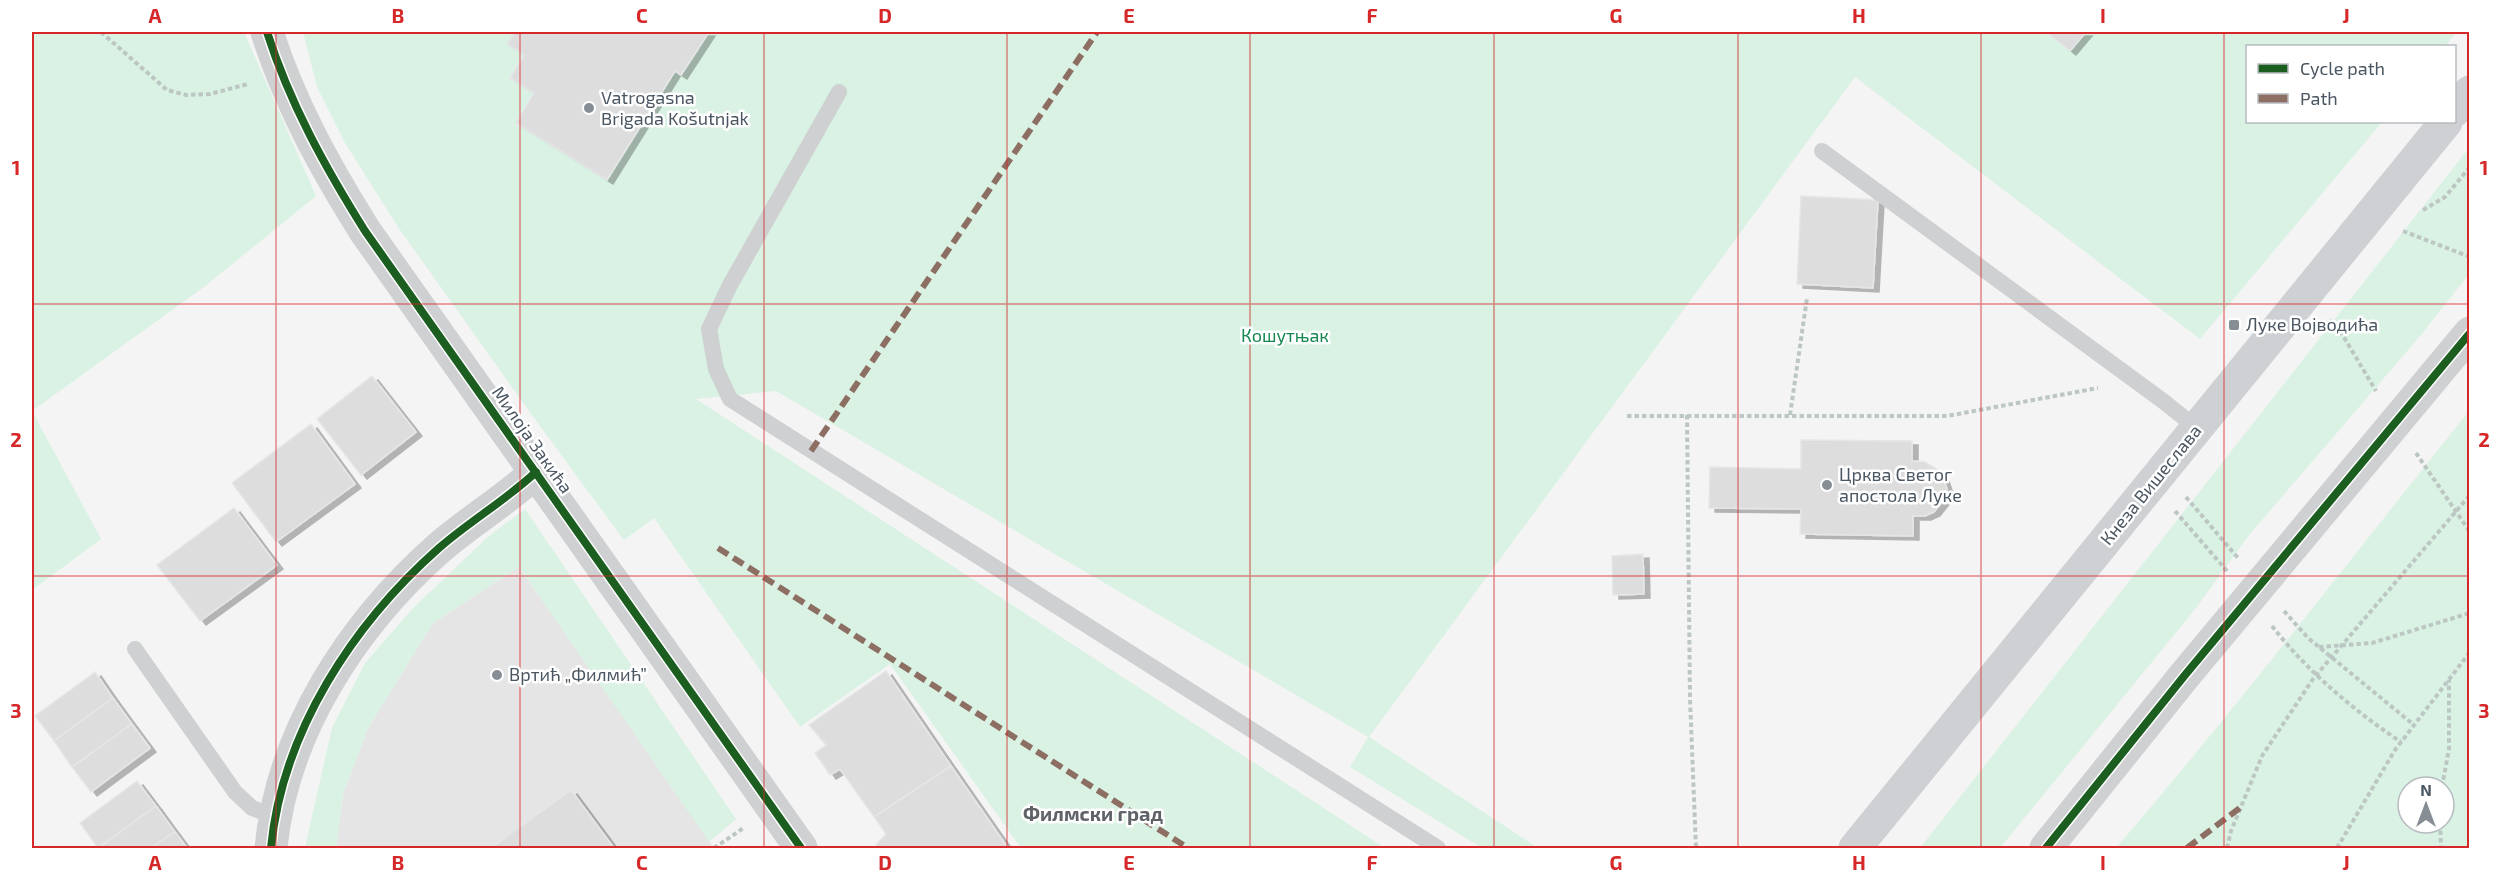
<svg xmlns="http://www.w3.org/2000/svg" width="2501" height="880" font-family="'Exo 2',sans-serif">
  <defs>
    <filter id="shadow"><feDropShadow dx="6" dy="4" stdDeviation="0" flood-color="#0004"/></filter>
  </defs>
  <rect width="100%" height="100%" fill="#f4f4f4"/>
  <polygon fill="#e6e5e6" points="519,567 714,848 336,848 343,794 368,728 433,623"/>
  <g fill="#d9f2e3" fill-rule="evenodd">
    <polygon points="32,32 244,32 316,196 204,287 32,411 101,539 32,590"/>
    <polygon points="303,32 2457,32 2445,46 2248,46 2248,122 2382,122 2200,339 1855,77 1369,737 1538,848 1482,848 1350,767 1368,737 776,391 696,399 1385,848 1021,848 890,664 800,727 654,518 624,540 534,418 398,227 345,143 317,87"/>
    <polygon points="2469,148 2469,274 2421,335 2249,535 2196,608 2000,848 1920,848"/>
    <path d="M2469,411V848H2116C2238,706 2352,557 2469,411ZM2408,787H2444V823H2408Z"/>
    <polygon points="525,509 736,819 709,842 519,567 433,623 368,728 343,794 336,848 305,848 332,728 365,663 414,607 489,536"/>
  </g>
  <g fill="#ddddde" stroke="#e5e6e7" stroke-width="1.5" filter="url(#shadow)">
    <polygon points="515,32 709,32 681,75 675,71 607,180 516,123 534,93 510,78 524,55 507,44"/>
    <polygon points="2046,32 2086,32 2070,51"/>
    <polygon points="1801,196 1878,200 1873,288 1797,284"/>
    <polygon points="372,376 416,432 361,475 317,419"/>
    <polygon points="311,424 355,484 276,542 232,483"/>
    <polygon points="1801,440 1912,441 1912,461 1925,462 1941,472 1947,489 1945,498 1934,512 1925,516 1913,516 1913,536 1800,534 1801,509 1709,508 1710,467 1801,469"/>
    <polygon points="234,508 277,565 200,621 157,565"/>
    <polygon points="1643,554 1644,594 1613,595 1612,556"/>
    <polygon points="886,671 951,766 874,817 840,769 830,775 815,753 826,745 809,725"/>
    <polygon points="95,672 113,698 54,741 35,716"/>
    <polygon points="113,698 132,724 72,767 54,741"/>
    <polygon points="132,724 150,748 91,792 72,767"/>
    <polygon points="951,766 1008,848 879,848 876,845 886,834 874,817"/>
    <polygon points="137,781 156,806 98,848 80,823"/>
    <polygon points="571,790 614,848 491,848"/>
    <polygon points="156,806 175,832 151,848 98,848"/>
    <polygon points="175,832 187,848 151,848"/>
  </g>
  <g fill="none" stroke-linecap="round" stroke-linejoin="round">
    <g stroke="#bcc7c4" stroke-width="4" stroke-dasharray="4.5 3" stroke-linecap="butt">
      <polyline points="101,32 167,90 186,95 210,94 248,84"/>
      <polyline points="2423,210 2445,197 2470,167"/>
      <polyline points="2403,231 2470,257"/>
      <polyline points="2330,320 2339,329 2376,391"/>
      <polyline points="1687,415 1690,699 1696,848"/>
      <polyline points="1790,415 1807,298"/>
      <polyline points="1627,416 1947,416 2098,388"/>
      <polyline points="2416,453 2470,532"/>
      <polyline points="2186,497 2238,558"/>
      <polyline points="2175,511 2227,571"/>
      <polyline points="2284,611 2308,638 2414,725"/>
      <path d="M2272,626C2307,671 2353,710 2401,742"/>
      <polyline points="2319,647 2372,643 2470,613"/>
      <polyline points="2442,787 2449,749 2449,680"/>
      <polyline points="2440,823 2441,848"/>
      <polyline points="714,848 745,827"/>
      <polyline points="2227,848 2231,831 2262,756 2313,679 2470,495"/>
      <polyline points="2337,848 2395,750 2470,652"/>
    </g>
    <g stroke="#ced0d2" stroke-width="16">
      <polyline points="839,92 730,285 709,329 716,369 730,399 1438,848"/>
      <polyline points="1822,151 2163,401 2198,429"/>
      <polyline points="135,649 235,792 252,808 274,816"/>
    </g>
    <g stroke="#ced0d2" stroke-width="33">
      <path d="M267,32C290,104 325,167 365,231L801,848"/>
      <path d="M271,848C282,732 353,624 439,548C470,521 506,500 536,472"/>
      <polyline points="2046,848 2185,675 2470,333"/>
    </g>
    <g stroke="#ced0d4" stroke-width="33">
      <polyline points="2454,111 2470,92"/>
      <polyline points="1855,848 2446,122"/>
    </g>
    <g stroke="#8d6e63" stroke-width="6" stroke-dasharray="12 6" stroke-linecap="butt">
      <polyline points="811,451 1097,32"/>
      <polyline points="718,548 1188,848"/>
      <polyline points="2187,848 2241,807"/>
    </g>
    <defs>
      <g id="cycleway">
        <path d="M267,32C290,104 325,167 365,231L801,848"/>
        <path d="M271,848C282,732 353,624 439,548C470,521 506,500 536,472"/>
        <polyline points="2046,848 2185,675 2470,333"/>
      </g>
    </defs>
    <use href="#cycleway" stroke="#fff" stroke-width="11"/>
    <use href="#cycleway" stroke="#1b5e20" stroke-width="8"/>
  </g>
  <path fill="none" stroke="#d62828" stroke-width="1.5" stroke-opacity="0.55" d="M276,32V848M520,32V848M764,32V848M1007,32V848M1250,32V848M1494,32V848M1738,32V848M1981,32V848M2224,32V848M32,304H2470M32,576H2470"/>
  <g fill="#868d94" stroke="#fff" stroke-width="2">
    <circle cx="589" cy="108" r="6"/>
    <rect x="2228" y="319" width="12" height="12" rx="3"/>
    <circle cx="1827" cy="485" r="6"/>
    <circle cx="497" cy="675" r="6"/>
  </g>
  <g text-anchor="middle" stroke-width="5" stroke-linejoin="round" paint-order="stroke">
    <g font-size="18" fill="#4a5661" stroke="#fff" text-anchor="start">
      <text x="601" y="104">Vatrogasna<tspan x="601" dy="21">Brigada Košutnjak</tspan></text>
      <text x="2246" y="331">Луке Војводића</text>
      <text x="1839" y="481">Црква Светог<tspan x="1839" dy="21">апостола Луке</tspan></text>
      <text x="509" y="681">Вртић „Филмић”</text>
    </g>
    <g font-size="18" fill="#17864f" stroke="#fff">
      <text x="1285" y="342">Кошутњак</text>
    </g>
    <g font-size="18" fill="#4a5661" stroke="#fff">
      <text transform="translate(532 440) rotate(55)" y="6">Милоја Закића</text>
      <text transform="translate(2151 485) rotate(-51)" y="6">Кнеза Вишеслава</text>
    </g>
    <g font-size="20" font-weight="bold" fill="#5f6368" stroke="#fff">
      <text x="1093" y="821">Филмски град</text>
    </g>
  </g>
  <rect width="2501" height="880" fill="none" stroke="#ffffff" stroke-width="66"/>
  <rect x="2246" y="45" width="210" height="78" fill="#ffffff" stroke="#b7bbc0" stroke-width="1.5"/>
  <rect x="2258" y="64" width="30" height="9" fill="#1b5e20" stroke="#b7bbc0" stroke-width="1.5"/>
  <text x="2300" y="75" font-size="18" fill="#4a5661">Cycle path</text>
  <rect x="2258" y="94" width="30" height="9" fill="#8d6e63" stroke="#b7bbc0" stroke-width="1.5"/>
  <text x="2300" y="105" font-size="18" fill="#4a5661">Path</text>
  <g transform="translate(2426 805)"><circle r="28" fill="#ffffff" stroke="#b7bbc0" stroke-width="1.5"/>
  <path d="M0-4.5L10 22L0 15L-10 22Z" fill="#868d94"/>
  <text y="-9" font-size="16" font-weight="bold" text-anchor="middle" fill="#4a5661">N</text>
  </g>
  <rect x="33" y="33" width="2435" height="814" fill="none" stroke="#d62828" stroke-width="2"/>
  <g font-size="20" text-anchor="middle" font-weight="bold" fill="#d62828">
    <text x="155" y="23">A</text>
    <text x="398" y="23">B</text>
    <text x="642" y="23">C</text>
    <text x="885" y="23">D</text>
    <text x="1129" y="23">E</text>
    <text x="1372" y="23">F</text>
    <text x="1616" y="23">G</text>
    <text x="1859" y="23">H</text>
    <text x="2103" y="23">I</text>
    <text x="2346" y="23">J</text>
    <text x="16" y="175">1</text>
    <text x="2484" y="175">1</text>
    <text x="16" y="447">2</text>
    <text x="2484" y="447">2</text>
    <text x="16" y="718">3</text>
    <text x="2484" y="718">3</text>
    <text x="155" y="870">A</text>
    <text x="398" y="870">B</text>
    <text x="642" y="870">C</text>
    <text x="885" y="870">D</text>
    <text x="1129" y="870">E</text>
    <text x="1372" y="870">F</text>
    <text x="1616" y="870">G</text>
    <text x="1859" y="870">H</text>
    <text x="2103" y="870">I</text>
    <text x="2346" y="870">J</text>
  </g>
</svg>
